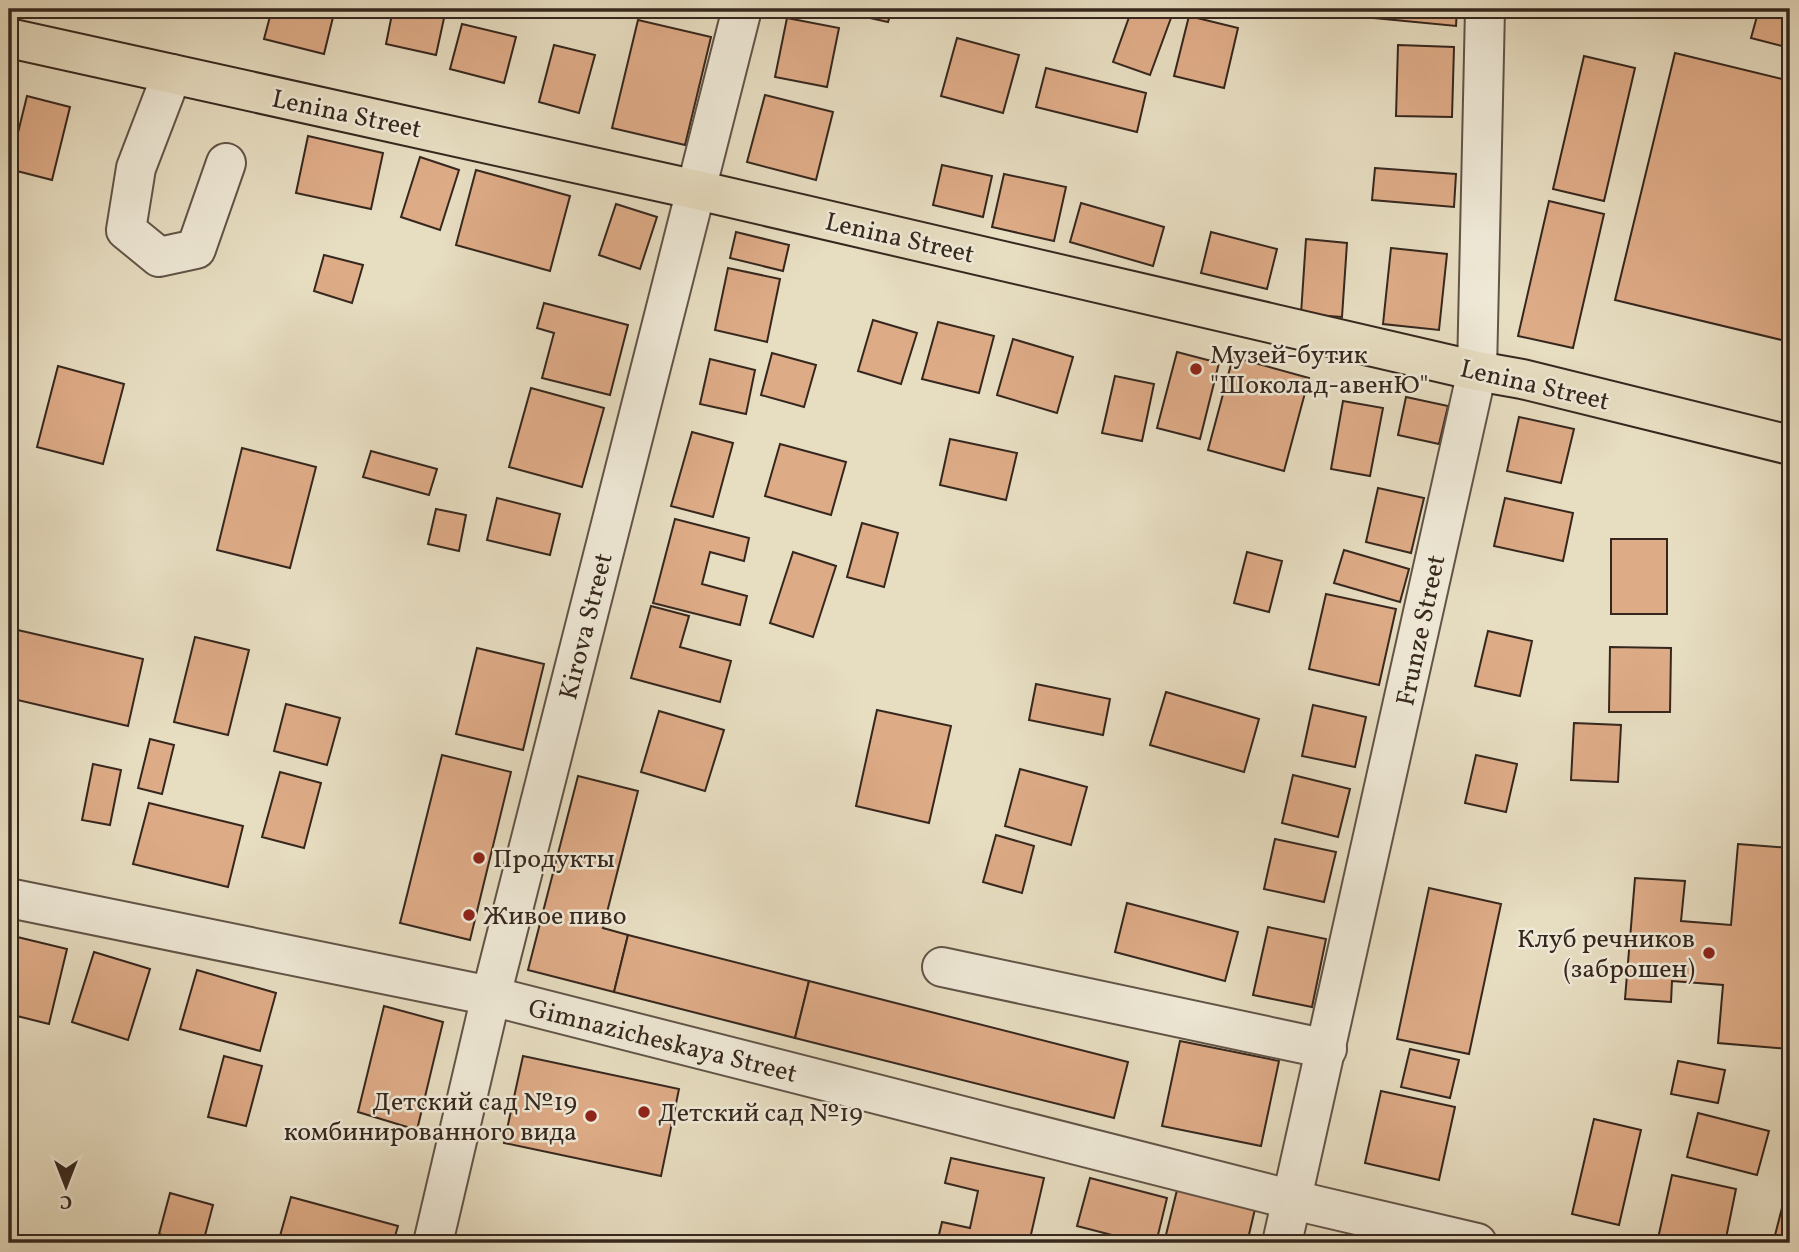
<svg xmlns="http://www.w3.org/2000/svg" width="1799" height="1252" font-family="Vollkorn,serif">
  <rect width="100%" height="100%" fill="#e7ddc1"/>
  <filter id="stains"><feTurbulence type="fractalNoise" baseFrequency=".00286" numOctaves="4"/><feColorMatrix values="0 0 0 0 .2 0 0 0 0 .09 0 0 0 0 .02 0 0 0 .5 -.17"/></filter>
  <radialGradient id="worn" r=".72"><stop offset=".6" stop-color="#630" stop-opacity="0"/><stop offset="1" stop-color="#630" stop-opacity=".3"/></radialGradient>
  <g fill="#deab87" stroke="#36271e" stroke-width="2">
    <polygon points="272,9 335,9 324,54 264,39"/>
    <polygon points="393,9 446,9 436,55 386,44"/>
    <polygon points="830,9 892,9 888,22"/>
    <polygon points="1132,9 1143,9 1171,18 1150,75 1113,62"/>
    <polygon points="1365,9 1457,9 1456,26 1364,17"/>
    <polygon points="1759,9 1790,9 1790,48 1751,38"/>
    <polygon points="1189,16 1238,28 1224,88 1174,76"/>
    <polygon points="787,18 839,28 827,87 775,77"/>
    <polygon points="638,20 711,37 685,145 612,128"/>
    <polygon points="462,24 516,37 504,83 450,69"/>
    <polygon points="957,38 1019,55 1003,113 941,96"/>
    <polygon points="554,45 595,55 579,113 539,102"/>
    <polygon points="1398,45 1454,47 1452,117 1396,116"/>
    <polygon points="1675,53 1790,81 1790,342 1615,300"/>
    <polygon points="1584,56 1635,68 1604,201 1553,189"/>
    <polygon points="1046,68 1146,93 1137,132 1036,107"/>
    <polygon points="765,95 833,112 816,180 747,162"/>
    <polygon points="27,96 70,107 52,180 9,169"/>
    <polygon points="308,136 383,153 371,209 296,193"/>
    <polygon points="420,157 459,170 440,230 401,217"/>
    <polygon points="942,165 992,176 983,217 933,205"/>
    <polygon points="1375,168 1456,174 1454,207 1372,200"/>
    <polygon points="476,170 570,196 550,271 456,245"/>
    <polygon points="1004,174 1066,187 1054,241 992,227"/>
    <polygon points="1549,201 1604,214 1573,348 1518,336"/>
    <polygon points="1081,203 1164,227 1153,266 1070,242"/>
    <polygon points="616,204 657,217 640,269 599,255"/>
    <polygon points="736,232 789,245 783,271 730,258"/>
    <polygon points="1211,232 1277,249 1267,289 1201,273"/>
    <polygon points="1306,239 1347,243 1342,317 1301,314"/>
    <polygon points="1391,248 1447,254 1439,330 1383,324"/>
    <polygon points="324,255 363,265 352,303 314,291"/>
    <polygon points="728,268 780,279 767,342 715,330"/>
    <polygon points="544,303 628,325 610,395 542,378 554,333 537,328"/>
    <polygon points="873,320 917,333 901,384 858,371"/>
    <polygon points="938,322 994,336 979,393 922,379"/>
    <polygon points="1013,339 1073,357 1057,413 997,395"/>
    <polygon points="1177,352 1219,363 1200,439 1157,428"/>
    <polygon points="772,353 816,365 804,407 761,395"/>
    <polygon points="1233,357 1309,378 1284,471 1208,450"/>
    <polygon points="710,359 755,370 746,414 700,404"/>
    <polygon points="58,366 124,384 103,464 37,447"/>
    <polygon points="1115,376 1154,384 1142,441 1102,433"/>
    <polygon points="531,388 604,408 582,487 509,467"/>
    <polygon points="1406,397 1448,406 1439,444 1398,435"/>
    <polygon points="1343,401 1383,408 1370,476 1331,469"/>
    <polygon points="1519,417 1574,429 1561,483 1507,471"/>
    <polygon points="692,432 733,443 713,517 671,506"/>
    <polygon points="950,439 1017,453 1006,500 940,485"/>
    <polygon points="780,444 846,462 831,515 765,496"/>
    <polygon points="242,448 316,467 290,568 217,550"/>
    <polygon points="371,451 437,469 429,495 363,477"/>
    <polygon points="1378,488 1424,498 1411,553 1366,542"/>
    <polygon points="497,498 560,514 550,555 487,540"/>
    <polygon points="1505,498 1573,513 1563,561 1494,546"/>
    <polygon points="436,509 466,515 459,551 428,544"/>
    <polygon points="675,519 749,538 744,561 710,552 702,584 747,596 740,625 653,603"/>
    <polygon points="862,523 898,533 884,587 847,577"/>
    <rect x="1611" y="539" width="56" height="75"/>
    <polygon points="1344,550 1409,569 1400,602 1334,583"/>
    <polygon points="793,552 836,566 813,637 770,623"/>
    <polygon points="1247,552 1282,561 1269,612 1234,603"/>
    <polygon points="1326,594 1396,609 1379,685 1309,669"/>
    <polygon points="651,606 689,616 680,647 731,661 720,702 631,678"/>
    <polygon points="9,628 143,659 128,726 9,698"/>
    <polygon points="1488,631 1532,641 1520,696 1475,686"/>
    <polygon points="195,637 249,650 228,735 174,722"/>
    <polygon points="1610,647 1671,648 1670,712 1609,712"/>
    <polygon points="477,648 544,664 523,750 456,734"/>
    <polygon points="1036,684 1110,699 1103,735 1029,720"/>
    <polygon points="1166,692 1259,719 1244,772 1150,745"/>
    <polygon points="286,704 340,718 327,765 274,751"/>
    <polygon points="1313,705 1366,717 1355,767 1302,756"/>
    <polygon points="877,710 951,726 929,823 856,806"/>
    <polygon points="659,711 724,730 705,791 641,772"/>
    <polygon points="1574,723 1621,725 1618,782 1571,780"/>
    <polygon points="150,739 174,745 162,794 138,788"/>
    <polygon points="442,755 511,772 470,940 400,923"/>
    <polygon points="1476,755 1517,764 1506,812 1465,803"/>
    <polygon points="93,764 121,770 110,825 82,820"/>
    <polygon points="1020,769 1087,787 1071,845 1005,826"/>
    <polygon points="280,772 321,783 304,848 262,837"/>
    <polygon points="1293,775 1350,789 1338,837 1282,823"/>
    <polygon points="578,776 638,791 603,928 628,935 614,992 528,970"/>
    <polygon points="149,803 243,826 228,887 133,864"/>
    <polygon points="996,835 1034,846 1022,893 983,882"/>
    <polygon points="1275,839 1336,852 1324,902 1264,889"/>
    <polygon points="1738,844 1790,848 1789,1049 1718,1043 1723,985 1672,981 1671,1002 1625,999 1635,878 1685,881 1681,921 1731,925"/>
    <polygon points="1429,888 1501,904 1469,1054 1397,1039"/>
    <polygon points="1127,903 1238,932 1225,981 1115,952"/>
    <polygon points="1268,927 1326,939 1312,1007 1253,995"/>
    <polygon points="9,935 67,949 49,1024 9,1014"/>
    <polygon points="628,935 809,981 795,1038 614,992"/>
    <polygon points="94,952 150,969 128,1040 72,1022"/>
    <polygon points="197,970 276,993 260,1051 180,1029"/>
    <polygon points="809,981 1128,1062 1114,1118 795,1038"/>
    <polygon points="384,1006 443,1022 417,1130 358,1112"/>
    <polygon points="1180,1041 1279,1061 1261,1146 1162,1126"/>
    <polygon points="1410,1049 1459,1060 1450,1098 1401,1087"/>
    <polygon points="224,1056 262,1066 246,1126 208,1117"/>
    <polygon points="523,1056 679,1089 661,1176 504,1143"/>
    <polygon points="1678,1061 1725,1070 1718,1103 1671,1094"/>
    <polygon points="1381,1091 1455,1107 1439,1180 1365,1163"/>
    <polygon points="1698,1113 1769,1131 1757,1175 1687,1157"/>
    <polygon points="1594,1119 1641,1130 1619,1225 1572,1214"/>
    <polygon points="951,1158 1044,1178 1029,1243 937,1243 942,1222 970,1228 978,1191 945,1183"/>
    <polygon points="1672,1175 1736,1189 1725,1243 1657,1243"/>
    <polygon points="1090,1178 1167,1198 1156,1243 1143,1243 1077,1226"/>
    <polygon points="1177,1190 1255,1209 1247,1243 1164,1243"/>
    <polygon points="170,1193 213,1205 203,1243 193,1243 159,1234"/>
    <polygon points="291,1197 398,1226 393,1243 278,1243"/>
    <polygon points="1783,1204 1790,1206 1790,1243 1773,1243"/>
    <polygon points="1331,1237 1357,1243 1330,1243"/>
  </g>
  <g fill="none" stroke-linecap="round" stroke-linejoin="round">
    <defs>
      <g id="minor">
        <polyline points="172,74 136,168 126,230 159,257 196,249 226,163"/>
        <polyline points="9,898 491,996 1293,1200 1477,1243"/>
        <polyline points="942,967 1327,1049"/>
        <polyline points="433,1243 491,996 742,9"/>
        <polyline points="1282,1243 1477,371 1485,9"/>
      </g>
      <polyline id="major" points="9,38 697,190 1477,371 1522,379 1790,445"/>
    </defs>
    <use href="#minor" stroke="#625447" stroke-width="42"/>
    <use href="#major" stroke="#36271e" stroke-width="42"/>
    <use href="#minor" stroke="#efe9d7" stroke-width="38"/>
    <use href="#major" stroke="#e7ddc1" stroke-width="38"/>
  </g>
  <g fill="#8f2418" stroke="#efe9d7" stroke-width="2.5">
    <circle cx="1196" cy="369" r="7"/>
    <circle cx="479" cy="858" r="7"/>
    <circle cx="469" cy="915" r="7"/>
    <circle cx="1709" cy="953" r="7"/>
    <circle cx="644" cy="1112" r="7"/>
    <circle cx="591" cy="1116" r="7"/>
  </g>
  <g text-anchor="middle" stroke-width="5" stroke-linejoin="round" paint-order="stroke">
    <g font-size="26" fill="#36271e" stroke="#efe9d7">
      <text transform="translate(347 113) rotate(12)" y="9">Lenina Street</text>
      <text transform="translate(900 237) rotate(13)" y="9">Lenina Street</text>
      <text transform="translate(1535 384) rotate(13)" y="9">Lenina Street</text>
      <text transform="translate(585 626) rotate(-76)" y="9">Kirova Street</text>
      <text transform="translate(1420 630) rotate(-78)" y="9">Frunze Street</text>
      <text transform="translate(663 1040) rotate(14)" y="9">Gimnazicheskaya Street</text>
    </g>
    <g font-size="26" fill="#36271e" stroke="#efe9d7" text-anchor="start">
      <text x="1210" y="363">Музей-бутик<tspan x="1210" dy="30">"Шоколад-авенЮ"</tspan></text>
      <text x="493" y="867">Продукты</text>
      <text x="483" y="924">Живое пиво</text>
      <text x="1695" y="947" text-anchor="end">Клуб речников<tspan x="1695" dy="30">(заброшен)</tspan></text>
      <text x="577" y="1110" text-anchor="end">Детский сад №19<tspan x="577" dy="30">комбинированного вида</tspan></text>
      <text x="658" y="1121">Детский сад №19</text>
    </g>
  </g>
  <rect width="1799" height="1252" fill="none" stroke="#e7ddc1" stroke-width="35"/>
  <rect x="10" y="10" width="1778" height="1231" fill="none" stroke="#36271e" stroke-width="3.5"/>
  <rect x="18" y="18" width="1764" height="1217" fill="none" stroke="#36271e" stroke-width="2"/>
  <g transform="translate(66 1186) rotate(180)" stroke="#efe9d7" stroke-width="5" paint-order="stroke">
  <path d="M0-5L12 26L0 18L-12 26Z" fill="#36271e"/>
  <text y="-10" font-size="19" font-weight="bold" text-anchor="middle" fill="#36271e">С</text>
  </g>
  <rect width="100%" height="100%" filter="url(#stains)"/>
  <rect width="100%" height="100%" fill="url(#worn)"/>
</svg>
